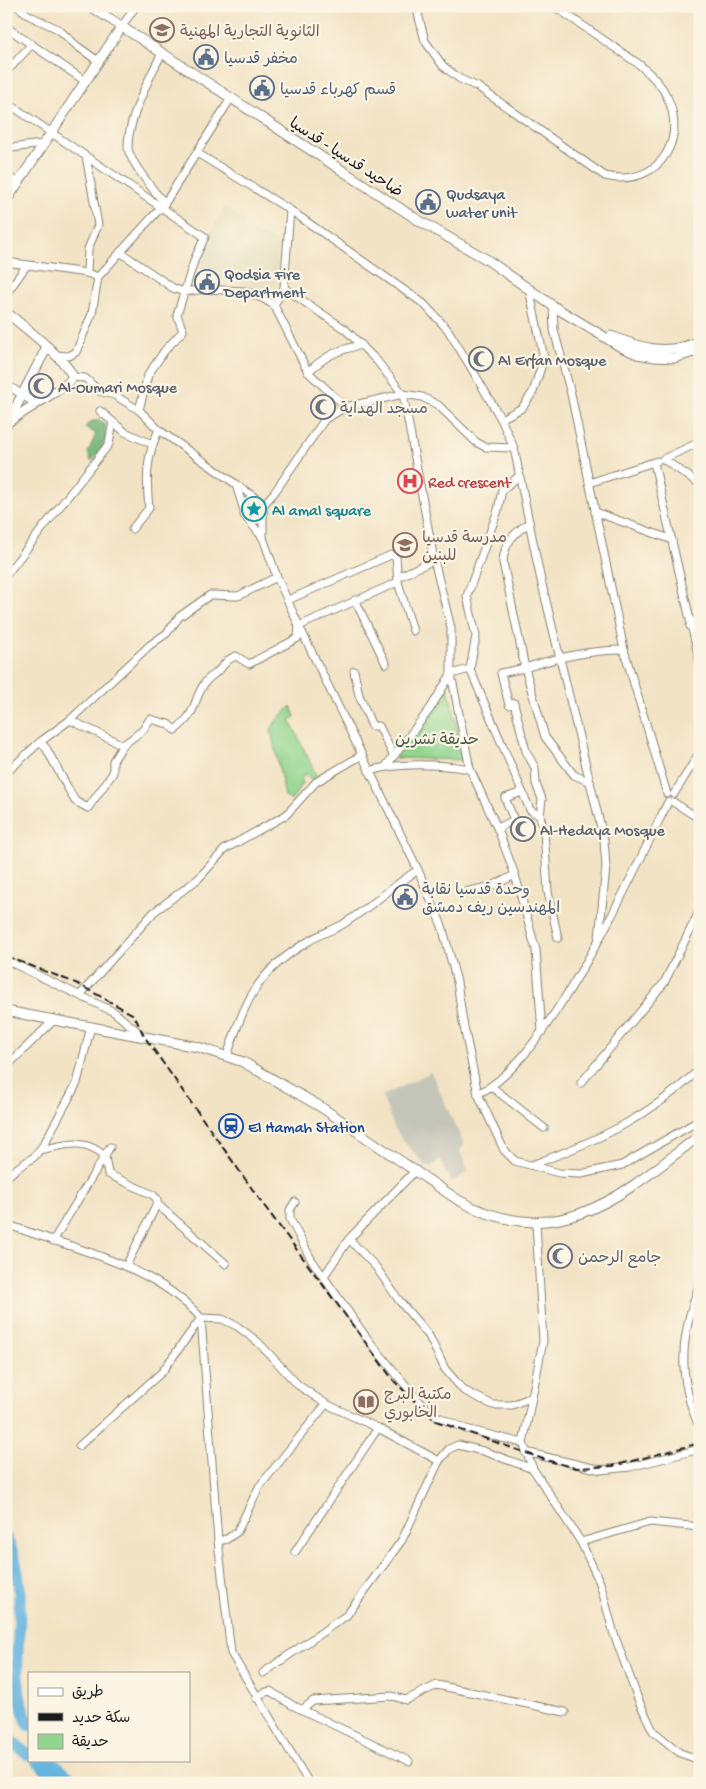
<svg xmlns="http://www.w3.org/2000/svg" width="706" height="1789" font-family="'Gochi Hand','Playpen Sans Arabic',sans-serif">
  <rect width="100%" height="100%" fill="#fcf5e5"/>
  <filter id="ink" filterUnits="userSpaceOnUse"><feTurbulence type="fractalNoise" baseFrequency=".02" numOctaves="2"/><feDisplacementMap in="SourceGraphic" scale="10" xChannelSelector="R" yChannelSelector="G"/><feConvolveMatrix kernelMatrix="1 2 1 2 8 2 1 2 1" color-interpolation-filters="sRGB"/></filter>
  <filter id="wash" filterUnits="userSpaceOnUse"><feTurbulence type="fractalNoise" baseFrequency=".0096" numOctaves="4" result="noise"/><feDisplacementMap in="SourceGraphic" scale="20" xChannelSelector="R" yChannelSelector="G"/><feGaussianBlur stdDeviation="1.12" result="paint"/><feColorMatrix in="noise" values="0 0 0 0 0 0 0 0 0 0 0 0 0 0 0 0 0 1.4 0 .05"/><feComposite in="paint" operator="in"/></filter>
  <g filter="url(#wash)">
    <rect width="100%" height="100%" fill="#f2e3c5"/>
    <polygon fill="#e0dcbb" points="224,207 246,222 243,228 280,243 275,284 270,297 196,263"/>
    <polygon fill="#c4c5b9" points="431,1072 464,1145 460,1151 468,1172 451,1182 440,1160 430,1167 425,1165 406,1144 395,1129 382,1096"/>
    <g fill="#91d58e" stroke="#567855">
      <polygon points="448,688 465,760 395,758"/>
      <polygon points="291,706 295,717 290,720 317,777 312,781 306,773 301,779 303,783 291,801 285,796 271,730 276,721"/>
    </g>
    <polygon fill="#74b679" stroke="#48694a" points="98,419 105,424 106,447 91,461 88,452 96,434 85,427 91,422"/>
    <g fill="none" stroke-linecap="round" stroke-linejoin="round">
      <g stroke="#64b4de" stroke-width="12">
        <path d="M6,1538C38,1598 0,1664 29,1725"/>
        <polyline points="6,1737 29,1755"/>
        <polyline points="36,1760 59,1783"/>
        <polyline points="49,1760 76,1783"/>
      </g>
    </g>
  </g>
  <g filter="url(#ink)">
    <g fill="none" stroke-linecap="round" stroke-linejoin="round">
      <defs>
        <g id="minor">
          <polyline points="17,6 30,16 58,29 77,46 98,61"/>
          <path d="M416,6L425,41L443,66L460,79L478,87L605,176C662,189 692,133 662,88C656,79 648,72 640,65L554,6"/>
          <polyline points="122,26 136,6"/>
          <polyline points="6,27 85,81"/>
          <path d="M162,53C150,76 127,121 128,148C129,160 155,193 165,203"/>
          <polyline points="6,59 13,65"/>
          <polyline points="6,72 32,44"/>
          <polyline points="6,102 205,237 195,258 177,315 183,331 165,350 148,375 139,410"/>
          <polyline points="6,143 11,148 42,144"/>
          <polyline points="197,153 290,210 424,304 448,330 470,366 501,419 514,448 540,576 604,840 606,867 599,938"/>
          <polyline points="86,156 98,225 88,249 87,273"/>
          <polyline points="6,175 18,183"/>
          <polyline points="120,252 173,288 184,292 205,289 244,291 262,298 274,305 308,372 346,407"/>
          <polyline points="6,262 87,273 98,277"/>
          <polyline points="284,288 346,330 377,361 403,394 434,560 451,628 451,674 470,769 499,832 515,875 536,950 542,1032"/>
          <polyline points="6,294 27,265"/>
          <polyline points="274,305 284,288 290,210"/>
          <polyline points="553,306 554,330 571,394 624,650 667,794"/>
          <polyline points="55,355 69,356 76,352 92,314 98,277 165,203 231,98"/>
          <path d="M308,372C325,356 339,349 362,345"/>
          <polyline points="73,377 85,378 99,391 114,395 139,410 159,430 257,499"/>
          <polyline points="6,384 36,404"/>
          <polyline points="100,411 125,432 152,444"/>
          <polyline points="501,419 522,408 533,392 544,358 529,289"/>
          <polyline points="700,442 663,459 700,484"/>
          <polyline points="654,463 700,663"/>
          <polyline points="589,483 657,461"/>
          <polyline points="236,485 243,507"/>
          <polyline points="263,505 274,493 325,419 346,407 403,394 422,397 438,405 476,442 485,447 514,448"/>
          <polyline points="595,512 670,539"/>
          <path d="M250,520H258L263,515V505L257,499H250L244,504V515L263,538L277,577L299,626L418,870L442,926L457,982L463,1022L478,1094C511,1077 535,1042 556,1011C600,945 633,874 668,802"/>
          <path d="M529,523C514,533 504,543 503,562L525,668L501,673L509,705L514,703L526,751L535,768L536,784L542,799L540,816"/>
          <path d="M132,529L149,508C146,481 146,454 159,430"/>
          <polyline points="263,538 263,515"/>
          <polyline points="6,575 109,444 113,422"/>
          <polyline points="398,577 434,560"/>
          <polyline points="288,600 391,555 396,557 398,582"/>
          <polyline points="355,600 386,664"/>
          <polyline points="690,626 700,617"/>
          <polyline points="470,669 530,810 540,816 544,831 548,892 558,938"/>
          <polyline points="354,671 359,695 372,726 379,726 393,755"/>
          <polyline points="70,720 123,745"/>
          <path d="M40,742L46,748L75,801L88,808L113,773V761L123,745L143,730L150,719L168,724L175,730C198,712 191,705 204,684C208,677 216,674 221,668C227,661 228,659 236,656L249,664L298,638L299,626L398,582L413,631"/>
          <polyline points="386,766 430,709 451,674 470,669 476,636 467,596 498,510 502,490 519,476"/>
          <path d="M369,771C401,762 437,764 470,769"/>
          <polyline points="6,773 40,742 70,720 150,645 167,633 179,617 210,595 238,596 277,577"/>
          <path d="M590,782L574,775L545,737L525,668C558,657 589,650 624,650"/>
          <polyline points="674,794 700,752"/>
          <polyline points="673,802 700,819"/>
          <polyline points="498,828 514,820 505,798 522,792"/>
          <polyline points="466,892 492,886 515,875"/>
          <polyline points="6,960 114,1012 143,1036"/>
          <polyline points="80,995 154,912 198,879 225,849 286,815 316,782 362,755"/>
          <path d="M227,1056C246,1000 256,972 309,941C318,935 330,931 340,926C367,910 391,887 418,870"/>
          <polyline points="6,1067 54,1020"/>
          <polyline points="581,1083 664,983 700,910"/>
          <polyline points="492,1087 544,1128"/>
          <polyline points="478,1094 504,1150 515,1161 559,1173 581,1174 622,1165 700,1120"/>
          <path d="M40,1150C67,1145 82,1137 105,1156L108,1174L153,1195L157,1199V1204"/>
          <path d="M532,1165C598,1140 647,1119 700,1069"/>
          <polyline points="416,1170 349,1239 376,1267 398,1299 429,1336 445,1369 463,1390 493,1405 512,1405 532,1397"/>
          <polyline points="6,1178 16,1169 34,1157 44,1144 77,1083 91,1026"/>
          <polyline points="295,1202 290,1210 290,1219 311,1259 366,1337 416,1398 434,1415 466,1429 523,1443"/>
          <path d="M6,1224C72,1249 152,1263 201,1318L218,1541L231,1653L309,1783"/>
          <polyline points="53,1241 110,1147"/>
          <polyline points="126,1266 157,1204 226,1264"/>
          <polyline points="324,1276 349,1239"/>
          <path d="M700,1283C681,1334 676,1377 700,1428"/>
          <polyline points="79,1446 162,1372 201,1318 222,1319 237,1326 258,1342 298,1385 326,1404 378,1428 439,1461"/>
          <polyline points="525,1452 601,1470 630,1467 700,1449"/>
          <polyline points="533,1469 523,1443 543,1341 536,1224"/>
          <polyline points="218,1541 227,1539 237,1532 259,1487 326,1404"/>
          <polyline points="581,1542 650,1522 700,1527"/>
          <polyline points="295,1552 378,1428"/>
          <polyline points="263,1673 347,1615 402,1540 439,1461 449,1449 458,1445 483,1451 533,1469 581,1542 600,1583 614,1634 638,1699 653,1731 680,1753 700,1760"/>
          <polyline points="256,1698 263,1693 270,1691 292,1705 409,1761"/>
          <polyline points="303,1709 313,1701 392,1696 406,1700 437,1685 565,1712"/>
        </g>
        <g id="major">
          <polyline points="90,6 418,220 486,259 553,306 621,347 637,354 655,357 674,358 700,350"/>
          <polyline points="6,201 122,26"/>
          <path d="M6,312C24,327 64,357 73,377L67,384L11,420"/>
          <path d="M611,336C644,349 666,356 700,341"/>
          <polyline points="6,426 47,347"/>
          <path d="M6,1011L198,1047L243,1062L321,1107L458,1200C558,1255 623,1195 700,1135"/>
        </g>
      </defs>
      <use href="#minor" stroke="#878070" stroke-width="9"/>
      <use href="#major" stroke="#878070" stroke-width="11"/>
      <use href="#minor" stroke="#fff" stroke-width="7"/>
      <use href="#major" stroke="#fff" stroke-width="9"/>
      <polyline stroke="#1c1c1c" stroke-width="2" stroke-dasharray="8 4" stroke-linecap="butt" points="6,956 78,984 134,1015 144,1036 260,1200 394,1381 436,1421 546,1460 577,1468 613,1466 700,1443"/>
    </g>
  </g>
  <defs>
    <symbol id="school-ring" viewBox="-11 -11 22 22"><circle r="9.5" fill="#fcf5e5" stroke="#8d6e63" stroke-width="1.5"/><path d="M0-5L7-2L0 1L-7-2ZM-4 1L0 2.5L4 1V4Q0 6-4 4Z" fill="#8d6e63"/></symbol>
    <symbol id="civic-ring" viewBox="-11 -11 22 22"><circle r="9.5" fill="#fcf5e5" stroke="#5c6f8a" stroke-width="1.5"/><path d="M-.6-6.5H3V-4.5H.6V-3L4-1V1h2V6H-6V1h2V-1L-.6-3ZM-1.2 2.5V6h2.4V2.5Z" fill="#5c6f8a"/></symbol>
    <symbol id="mosque-ring" viewBox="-11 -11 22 22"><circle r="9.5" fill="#fcf5e5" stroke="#6b7280" stroke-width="1.5"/><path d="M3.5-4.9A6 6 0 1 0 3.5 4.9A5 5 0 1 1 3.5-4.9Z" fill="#6b7280"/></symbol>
    <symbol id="hospital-ring" viewBox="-11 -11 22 22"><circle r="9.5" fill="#fcf5e5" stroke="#e0444e" stroke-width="1.5"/><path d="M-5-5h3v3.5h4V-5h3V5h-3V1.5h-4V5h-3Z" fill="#e0444e"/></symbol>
    <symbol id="sight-ring" viewBox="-11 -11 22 22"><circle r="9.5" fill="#fcf5e5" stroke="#0f9aa8" stroke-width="1.5"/><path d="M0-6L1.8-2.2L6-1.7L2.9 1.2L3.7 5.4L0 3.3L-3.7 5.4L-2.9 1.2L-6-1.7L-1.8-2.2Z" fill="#0f9aa8"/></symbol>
    <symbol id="station-ring" viewBox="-11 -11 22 22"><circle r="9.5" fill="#fcf5e5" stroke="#1a4fb4" stroke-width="1.5"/><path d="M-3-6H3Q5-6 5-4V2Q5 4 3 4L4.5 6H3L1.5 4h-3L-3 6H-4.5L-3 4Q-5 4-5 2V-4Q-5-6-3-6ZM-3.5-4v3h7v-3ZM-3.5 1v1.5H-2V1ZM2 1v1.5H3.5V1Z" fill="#1a4fb4"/></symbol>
    <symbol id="library-ring" viewBox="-11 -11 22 22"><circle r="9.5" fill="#fcf5e5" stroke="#8d6e63" stroke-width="1.5"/><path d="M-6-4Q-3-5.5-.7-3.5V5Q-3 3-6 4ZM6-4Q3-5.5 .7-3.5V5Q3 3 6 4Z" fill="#8d6e63"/></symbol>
  </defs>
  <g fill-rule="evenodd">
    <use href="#school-ring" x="148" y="16" width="28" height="28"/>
    <use href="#civic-ring" x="192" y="43" width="28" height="28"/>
    <use href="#civic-ring" x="248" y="74" width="28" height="28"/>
    <use href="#civic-ring" x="414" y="188" width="28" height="28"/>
    <use href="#civic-ring" x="193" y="268" width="28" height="28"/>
    <use href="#mosque-ring" x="467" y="345" width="28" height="28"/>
    <use href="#mosque-ring" x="27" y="372" width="28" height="28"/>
    <use href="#mosque-ring" x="309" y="393" width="28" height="28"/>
    <use href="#hospital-ring" x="396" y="467" width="28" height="28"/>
    <use href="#sight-ring" x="240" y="495" width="28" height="28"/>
    <use href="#school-ring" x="391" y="531" width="28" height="28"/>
    <use href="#mosque-ring" x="509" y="815" width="28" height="28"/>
    <use href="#civic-ring" x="391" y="883" width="28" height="28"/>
    <use href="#station-ring" x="217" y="1112" width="28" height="28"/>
    <use href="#mosque-ring" x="546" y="1242" width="28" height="28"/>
    <use href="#library-ring" x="352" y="1388" width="28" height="28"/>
  </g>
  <g text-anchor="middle" stroke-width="4.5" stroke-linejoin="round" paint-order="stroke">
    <g font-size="16" fill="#785e54" stroke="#fcf5e5" text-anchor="start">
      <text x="180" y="36">الثانوية التجارية المهنية</text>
      <text x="422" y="542">مدرسة قدسيا<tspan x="422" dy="18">للبنين</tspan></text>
      <text x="384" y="1399">مكتبة البرج<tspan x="384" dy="18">الخابوري</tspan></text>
    </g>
    <g font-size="16" fill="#4e5e75" stroke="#fcf5e5" text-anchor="start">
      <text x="224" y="63">مخفر قدسيا</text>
      <text x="280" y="94">قسم كهرباء قدسيا</text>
      <text x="446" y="199">Qudsaya<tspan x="446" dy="18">water unit</tspan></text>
      <text x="224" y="279">Qodsia Fire<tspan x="224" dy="18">Department</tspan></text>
      <text x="422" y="894">وحدة قدسيا نقابة<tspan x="422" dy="18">المهندسين ريف دمشق</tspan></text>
    </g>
    <g font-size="16" fill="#1c1c1c" stroke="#fcf5e5">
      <text transform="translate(347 156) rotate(33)" y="6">ضاحيد قدسيا - قدسيا</text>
    </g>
    <g font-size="16" fill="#5b616d" stroke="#fcf5e5" text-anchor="start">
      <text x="498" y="365">Al Erfan Mosque</text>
      <text x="58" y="392">Al-Oumari Mosque</text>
      <text x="340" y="413">مسجد الهداية</text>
      <text x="540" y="835">Al-Hedaya Mosque</text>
      <text x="578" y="1262">جامع الرحمن</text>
    </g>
    <g font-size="16" fill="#be3a42" stroke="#fcf5e5" text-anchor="start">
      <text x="428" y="487">Red crescent</text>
    </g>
    <g font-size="16" fill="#0d838f" stroke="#fcf5e5" text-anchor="start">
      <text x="272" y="515">Al amal square</text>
    </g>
    <g font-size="16" fill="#455d44" stroke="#fcf5e5">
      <text x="437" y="744">حديقة تشرين</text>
    </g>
    <g font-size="16" fill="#164399" stroke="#fcf5e5" text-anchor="start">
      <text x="248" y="1132">El Hamah Station</text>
    </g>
  </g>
  <rect width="706" height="1789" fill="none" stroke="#fcf5e5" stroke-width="25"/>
  <rect x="28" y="1672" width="162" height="90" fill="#fcf5e5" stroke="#a29e95"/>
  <rect x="38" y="1688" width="25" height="8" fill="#ffffff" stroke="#a29e95"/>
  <text x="72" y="1696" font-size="15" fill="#1c1c1c">طريق</text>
  <rect x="38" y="1713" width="25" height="8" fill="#1c1c1c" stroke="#a29e95"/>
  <text x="72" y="1722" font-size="15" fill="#1c1c1c">سكة حديد</text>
  <rect x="38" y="1734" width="25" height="15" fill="#91d58e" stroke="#a29e95"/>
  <text x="72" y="1746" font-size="15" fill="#1c1c1c">حديقة</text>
</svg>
